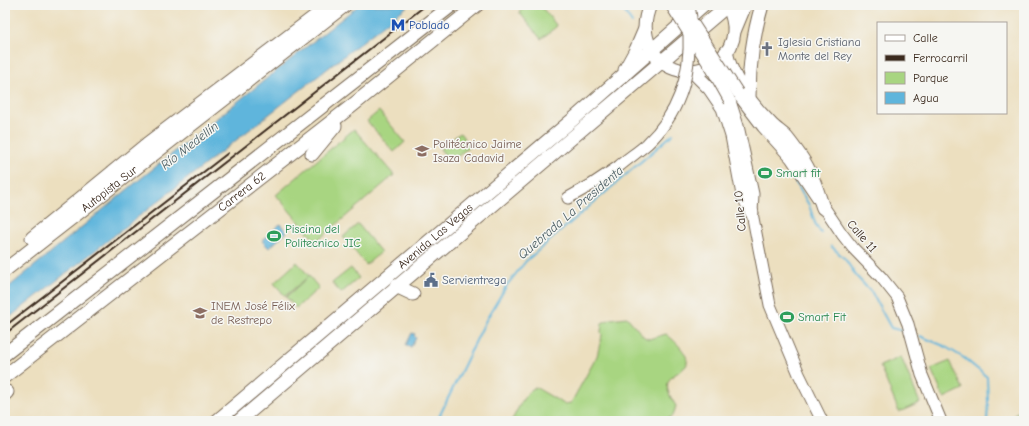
<svg xmlns="http://www.w3.org/2000/svg" width="1029" height="426" font-family="'Comic Neue',sans-serif">
  <rect width="100%" height="100%" fill="#f6f6f2"/>
  <filter id="ink" filterUnits="userSpaceOnUse"><feTurbulence type="fractalNoise" baseFrequency=".025" numOctaves="2"/><feDisplacementMap in="SourceGraphic" scale="8" xChannelSelector="R" yChannelSelector="G"/><feConvolveMatrix kernelMatrix="1 2 1 2 8 2 1 2 1" color-interpolation-filters="sRGB"/></filter>
  <filter id="wash" filterUnits="userSpaceOnUse"><feTurbulence type="fractalNoise" baseFrequency=".012" numOctaves="4" result="noise"/><feDisplacementMap in="SourceGraphic" scale="16" xChannelSelector="R" yChannelSelector="G"/><feGaussianBlur stdDeviation="0.9" result="paint"/><feColorMatrix in="noise" values="0 0 0 0 0 0 0 0 0 0 0 0 0 0 0 0 0 1.4 0 .05"/><feComposite in="paint" operator="in"/></filter>
  <g filter="url(#wash)">
    <rect width="100%" height="100%" fill="#ecdfbf"/>
    <g fill="#a8d581" stroke="#728050">
      <polygon points="527,5 540,5 557,26 541,39 519,12"/>
      <polygon points="379,111 405,142 394,152 367,121"/>
      <polygon points="354,129 394,175 316,242 276,195"/>
      <polygon points="460,133 470,146 451,162 440,149"/>
      <polygon points="358,224 381,252 366,265 343,237"/>
      <polygon points="297,262 309,276 285,296 274,283"/>
      <polygon points="351,268 359,278 341,293 332,283"/>
      <polygon points="309,276 319,288 296,308 286,297"/>
      <path d="M627,317L644,337L649,339L666,334C673,339 692,356 686,366C681,372 673,374 669,380C664,389 672,399 676,406L673,416L663,421H511C519,409 522,395 535,387L564,404L571,403L597,356L602,335L601,332L602,323L611,319Z"/>
      <polygon points="901,357 920,403 899,412 880,366"/>
      <polygon points="950,361 963,389 944,398 931,369"/>
      <polygon points="1020,411 1024,412 1024,421 1012,421 1014,414"/>
    </g>
    <g fill="#5fb5dc" stroke="#4d707d">
      <polygon points="359,5 409,5 5,321 5,290 134,184"/>
      <polygon points="280,224 287,232 269,248 262,241"/>
      <polygon points="412,333 415,334 414,336 416,338 411,347 406,345"/>
    </g>
    <g fill="none" stroke-linecap="round" stroke-linejoin="round">
      <g stroke="#5fb5dc" stroke-width="2">
        <polyline points="620,5 632,23"/>
        <polyline points="789,171 809,205 815,223 821,233"/>
        <polyline points="831,246 845,259 857,277 872,293 891,328 904,331"/>
        <polyline points="920,336 944,346 964,358 987,377 988,403 987,421"/>
        <polyline points="437,421 486,320 507,285 526,261 673,134"/>
      </g>
    </g>
  </g>
  <g filter="url(#ink)">
    <g fill="none" stroke-linecap="round" stroke-linejoin="round">
      <defs>
        <g id="secondary">
          <polyline points="740,97 763,127 791,158 842,234 853,248 881,277 897,297 908,324 922,375 941,421"/>
          <polyline points="730,101 738,126 753,194 752,213 770,305 799,374 822,421"/>
          <polyline points="568,198 591,185 618,167"/>
        </g>
        <g id="primary">
          <path d="M650,5C644,19 643,33 650,47C669,86 730,75 734,32C735,22 732,14 728,5"/>
          <polyline points="735,29 745,5"/>
          <path d="M726,52C732,79 751,104 770,123C774,128 781,132 786,137C791,143 796,150 801,157C812,173 817,190 823,208"/>
          <polyline points="625,70 636,50 645,29"/>
          <polyline points="692,71 710,89 723,108 732,136 743,195 752,213"/>
          <path d="M749,97C749,66 753,35 762,5"/>
          <polyline points="396,286 413,294"/>
          <path id="s1" d="M217,421L577,116L703,5"/>
          <polyline points="239,421 728,5"/>
        </g>
        <g id="trunk">
          <polyline points="312,154 335,126"/>
          <polyline points="32,238 147,144 330,5"/>
          <path id="s2" d="M5,270L345,5"/>
          <polyline points="5,354 452,5"/>
          <path id="s3" d="M5,376L353,105L477,5"/>
          <polyline points="5,394 7,392"/>
        </g>
      </defs>
      <use href="#secondary" stroke="#796956" stroke-width="13"/>
      <use href="#primary" stroke="#796956" stroke-width="15"/>
      <use href="#trunk" stroke="#796956" stroke-width="15"/>
      <use href="#secondary" stroke="#fff" stroke-width="11"/>
      <use href="#primary" stroke="#fff" stroke-width="13"/>
      <use href="#trunk" stroke="#fff" stroke-width="13"/>
      <g stroke="#3b2a1e" stroke-width="2">
        <polyline points="5,326 228,153"/>
        <polyline points="5,334 426,5"/>
      </g>
      <defs>
        <g id="secondary-bridge">
          <polyline points="671,5 712,69 730,101"/>
          <polyline points="681,5 738,93"/>
          <path d="M618,167C627,159 638,152 647,144C680,113 691,75 689,32"/>
        </g>
        <polyline id="trunk-bridge" points="688,5 690,18"/>
      </defs>
      <use href="#secondary-bridge" stroke="#796956" stroke-width="13" stroke-linecap="butt"/>
      <use href="#trunk-bridge" stroke="#796956" stroke-width="15" stroke-linecap="butt"/>
      <use href="#secondary-bridge" stroke="#fff" stroke-width="11"/>
      <use href="#trunk-bridge" stroke="#fff" stroke-width="13"/>
    </g>
  </g>
  <defs>
    <symbol id="metro-bare" viewBox="-9 -9 18 18"><path d="M-5.5 5V-5H-3L0 0L3-5H5.5V5H3V-.5L0 4L-3-.5V5Z" fill="#1a4fb4" stroke="#f6f6f2" stroke-width="2.5" paint-order="stroke"/></symbol>
    <symbol id="church-bare" viewBox="-9 -9 18 18"><path d="M-1.2-6h2.4v3.5h3.3v2.4h-3.3V6h-2.4V-.1h-3.3v-2.4h3.3Z" fill="#6b7280" stroke="#f6f6f2" stroke-width="2.5" paint-order="stroke"/></symbol>
    <symbol id="university-bare" viewBox="-9 -9 18 18"><path d="M0-5L7-2L0 1L-7-2ZM-4 1L0 2.5L4 1V4Q0 6-4 4Z" fill="#8d6e63" stroke="#f6f6f2" stroke-width="2.5" paint-order="stroke"/></symbol>
    <symbol id="stadium-bare" viewBox="-9 -9 18 18"><path d="M0-5a6.5 5 0 1 0 0 10a6.5 5 0 1 0 0-10ZM-3.5-1.8h7v3.6h-7Z" fill="#2e9e5b" stroke="#f6f6f2" stroke-width="2.5" paint-order="stroke"/></symbol>
    <symbol id="civic-bare" viewBox="-9 -9 18 18"><path d="M-.6-6.5H3V-4.5H.6V-3L4-1V1h2V6H-6V1h2V-1L-.6-3ZM-1.2 2.5V6h2.4V2.5Z" fill="#5c6f8a" stroke="#f6f6f2" stroke-width="2.5" paint-order="stroke"/></symbol>
    <symbol id="school-bare" viewBox="-9 -9 18 18"><path d="M0-5L7-2L0 1L-7-2ZM-4 1L0 2.5L4 1V4Q0 6-4 4Z" fill="#8d6e63" stroke="#f6f6f2" stroke-width="2.5" paint-order="stroke"/></symbol>
  </defs>
  <g fill-rule="evenodd">
    <use href="#metro-bare" x="388" y="15" width="20" height="20"/>
    <use href="#church-bare" x="757" y="39" width="20" height="20"/>
    <use href="#university-bare" x="412" y="141" width="20" height="20"/>
    <use href="#stadium-bare" x="755" y="163" width="20" height="20"/>
    <use href="#stadium-bare" x="264" y="226" width="20" height="20"/>
    <use href="#civic-bare" x="421" y="270" width="20" height="20"/>
    <use href="#school-bare" x="190" y="303" width="20" height="20"/>
    <use href="#stadium-bare" x="777" y="307" width="20" height="20"/>
  </g>
  <g text-anchor="middle" stroke-width="3" stroke-linejoin="round" paint-order="stroke">
    <g font-size="12" fill="#164399" stroke="#f6f6f2" text-anchor="start">
      <text x="409" y="29">Poblado</text>
    </g>
    <g font-size="12" fill="#5b616d" stroke="#f6f6f2" text-anchor="start">
      <text x="778" y="46">Iglesia Cristiana<tspan x="778" dy="14">Monte del Rey</tspan></text>
    </g>
    <g font-size="12" fill="#785e54" stroke="#f6f6f2" text-anchor="start">
      <text x="433" y="148">Politécnico Jaime<tspan x="433" dy="14">Isaza Cadavid</tspan></text>
      <text x="211" y="310">INEM José Félix<tspan x="211" dy="14">de Restrepo</tspan></text>
    </g>
    <g font-size="12" fill="#27864d" stroke="#f6f6f2" text-anchor="start">
      <text x="776" y="177">Smart fit</text>
      <text x="285" y="233">Piscina del<tspan x="285" dy="14">Politecnico JIC</tspan></text>
      <text x="798" y="321">Smart Fit</text>
    </g>
    <g font-size="12" fill="#3b2a1e" stroke="#f6f6f2">
      <text dy="4" stroke="none"><textPath href="#s2" startOffset="132">Autopista Sur</textPath></text>
      <text dy="4" stroke="none"><textPath href="#s3" startOffset="300">Carrera 62</textPath></text>
      <text transform="translate(740 211) rotate(-95)" y="4">Calle 10</text>
      <text transform="translate(862 236) rotate(49)" y="4">Calle 11</text>
      <text dy="4" stroke="none"><textPath href="#s1" startOffset="286">Avenida Las Vegas</textPath></text>
    </g>
    <g font-size="12" fill="#4e5e75" stroke="#f6f6f2" text-anchor="start">
      <text x="442" y="284">Servientrega</text>
    </g>
    <g font-size="13" font-style="italic" fill="#485b60" stroke="#f6f6f2">
      <text transform="translate(189 145) rotate(-38)" y="5">Río Medellín</text>
      <text transform="translate(570 212) rotate(-41)" y="5">Quebrada La Presidenta</text>
    </g>
  </g>
  <rect width="1029" height="426" fill="none" stroke="#f6f6f2" stroke-width="20"/>
  <rect x="877" y="22" width="130" height="92" fill="#f6f6f2" stroke="#aba49d"/>
  <rect x="885" y="35" width="20" height="6" fill="#ffffff" stroke="#aba49d"/>
  <text x="913" y="42" font-size="12" fill="#3b2a1e">Calle</text>
  <rect x="885" y="55" width="20" height="6" fill="#3b2a1e" stroke="#aba49d"/>
  <text x="913" y="62" font-size="12" fill="#3b2a1e">Ferrocarril</text>
  <rect x="885" y="72" width="20" height="12" fill="#a8d581" stroke="#aba49d"/>
  <text x="913" y="82" font-size="12" fill="#3b2a1e">Parque</text>
  <rect x="885" y="92" width="20" height="12" fill="#5fb5dc" stroke="#aba49d"/>
  <text x="913" y="102" font-size="12" fill="#3b2a1e">Agua</text>
</svg>
